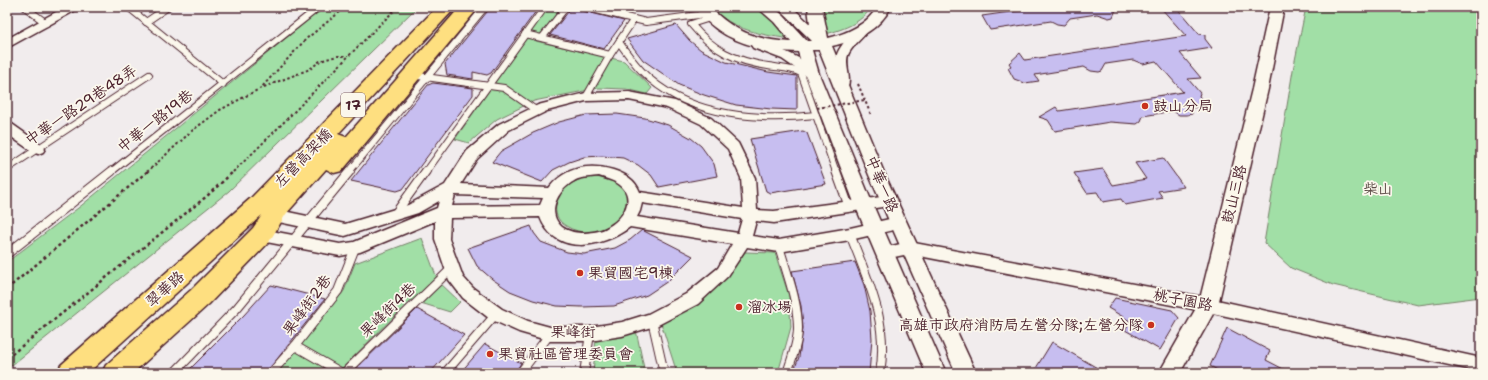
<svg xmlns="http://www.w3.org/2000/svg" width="1488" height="380" font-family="'Shantell Sans','LXGW WenKai TC',sans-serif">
  <rect width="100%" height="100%" fill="#f1eced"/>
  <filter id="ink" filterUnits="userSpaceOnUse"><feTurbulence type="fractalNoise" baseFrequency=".025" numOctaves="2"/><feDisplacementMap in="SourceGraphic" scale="8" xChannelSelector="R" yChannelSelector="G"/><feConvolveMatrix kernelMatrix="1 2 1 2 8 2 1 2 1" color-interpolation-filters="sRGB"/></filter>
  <g filter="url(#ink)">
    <g fill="#a1dfa6" stroke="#767f68">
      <polygon points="324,7 417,7 229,191 7,369 7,262 82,205"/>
      <polygon points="548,7 563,7 536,41 624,61 652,88 647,94 626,89 599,88 534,101 497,119 469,143 455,139"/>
      <path d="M711,7H758L793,39C765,36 731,30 711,7Z"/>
      <path d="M821,7H873C858,24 847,28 826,34Z"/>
      <polygon points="1306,7 1481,7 1481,297 1418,305 1333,285 1291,268 1264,243 1293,70"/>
      <path d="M594,177C661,183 610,253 566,226C548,215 556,193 571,184C578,179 586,178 594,177Z"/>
      <polygon points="422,238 438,281 460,302 450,312 411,300 337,373 276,373 344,291 355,263"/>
      <polygon points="745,252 775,253 789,296 791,327 778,373 677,373 661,323 696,305 728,276"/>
      <polygon points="636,330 645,373 593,373 596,338"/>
    </g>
    <g fill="#c7bef0" stroke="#4a1f2b">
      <polygon points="491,7 539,7 491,73 487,75 473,72 473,79 447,75 445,64"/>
      <polygon points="572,7 580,7 583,11 624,21 604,49 550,35"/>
      <polygon points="603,7 634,7 630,13"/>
      <polygon points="1045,7 1117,7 1113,17 1109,18 1097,14 1070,18 1064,25 1057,24 1051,21 990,30 982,16"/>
      <polygon points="1160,7 1176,7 1199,34 1205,35 1205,39 1212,48 1180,53 1201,78 1188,79 1200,93 1199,96 1207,105 1192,108 1192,114 1187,115 1179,115 1173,111 1143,116 1141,121 1137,124 1110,122 1055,131 1048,120 1039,117 1056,107 1059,111 1183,92 1156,61 1143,64 1133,60 1106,64 1102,71 1099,72 1091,71 1084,67 1035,75 1039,81 1025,83 1014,79 1008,68 1011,66 1009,63 1020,53 1025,60 1186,36"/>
      <polygon points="676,25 690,41 701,50 726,62 768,72 797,76 797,110 771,109 736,105 704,95 679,85 643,60 627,39"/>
      <polygon points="433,83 473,88 473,95 403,189 397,191 351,181 428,85"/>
      <polygon points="617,114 645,118 668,125 691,138 701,146 714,164 717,176 659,187 651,175 638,165 623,158 602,156 584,157 569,162 553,170 542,182 492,162 501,151 510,146 533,133 559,122 586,115"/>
      <polygon points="803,131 807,133 826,184 770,193 766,191 750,139"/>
      <polygon points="1163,158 1184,187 1158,191 1163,198 1125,205 1121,199 1103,202 1097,192 1087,193 1074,173 1103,169 1113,185 1146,179 1135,163"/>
      <polygon points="531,226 534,233 541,242 567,252 584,254 615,248 630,240 642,230 693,256 668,281 647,295 614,306 582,307 557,306 533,300 510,291 492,279 477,266 468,248"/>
      <polygon points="855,262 864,285 870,311 872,339 869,373 793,373 799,357 803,328 801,306 792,271"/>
      <polygon points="271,285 325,299 266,373 186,373 244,315"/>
      <polygon points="1115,298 1172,310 1179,318 1160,350 1125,330 1130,321 1108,308"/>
      <polygon points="417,309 464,335 430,373 365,373 357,368"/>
      <polygon points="1227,328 1270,351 1266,360 1291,373 1223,373 1210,366"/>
      <polygon points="1052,342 1106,373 1033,373"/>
      <polygon points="485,344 521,363 515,373 460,373"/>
    </g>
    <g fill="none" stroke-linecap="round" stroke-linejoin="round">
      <defs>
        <g id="service-far1">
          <polyline points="25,7 46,23"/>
          <polyline points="128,7 223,84"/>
          <polyline points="584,7 646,22 706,14"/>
          <path d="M710,18L691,24C712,50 735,61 768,66C779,68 791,68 801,73L836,172"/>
          <polyline points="146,22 168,7"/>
          <polyline points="525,34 610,55"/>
          <polyline points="542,38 566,7"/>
          <path d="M619,42C628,55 638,69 650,79C694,117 761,121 816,115"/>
          <polyline points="411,75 504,88 537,111"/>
          <polyline points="586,97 610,55 634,19"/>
          <polyline points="7,169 149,75"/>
          <polyline points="111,172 319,7"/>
          <polyline points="349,172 485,7"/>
          <polyline points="426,172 545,7"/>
        </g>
        <g id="service">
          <polyline points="836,171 849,207"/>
          <polyline points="395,214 426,171"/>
          <path d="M850,234C868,281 889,322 880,373"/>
          <path d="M779,246C786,271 798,301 798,328C798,343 792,358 787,373"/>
          <polyline points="7,254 112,171"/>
          <polyline points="652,320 664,373"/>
          <polyline points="295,346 342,373"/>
          <polyline points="174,373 237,308 350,171"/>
          <polyline points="271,373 295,346 338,291 355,248"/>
          <polyline points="344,373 452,268"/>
          <polyline points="445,373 496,314"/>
          <polyline points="520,373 550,334"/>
          <polyline points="584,373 590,334"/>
        </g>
        <g id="minor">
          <polygon points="65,7 80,7 78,9 7,48 7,39"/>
          <path d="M864,24L868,25L870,28C864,37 854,44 849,53C843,63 853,79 847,88L843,89L839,88C836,83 836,78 835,73C833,49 845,42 860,25Z"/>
          <path d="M757,41C774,46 809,59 818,74L816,77L812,78L808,77L782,59L753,48L751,45L753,42Z"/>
          <path d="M629,92L675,101L711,118L738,143L755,178L757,210L774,211L889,196L894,197L896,201L894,205L889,206L774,223L756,221L752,236L779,240L850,228L898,217L903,219L905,223L903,227L898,229L850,240L779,252L747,247L728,276L698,304L658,325L622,336L590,341H550L519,332L490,319L463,298L449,280L435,239V221L360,252L340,256L261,241L256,239L254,235L256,231L261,229L340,244L354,242L437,208L439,201L418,213L345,236L274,221L269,219L267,215L269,211L274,209L345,224L408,205L445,185L467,151L499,124L538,105L586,93ZM629,100L667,108L701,124L728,149L741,178L743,208L640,192C635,179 625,174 613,170C589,163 565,167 549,188L461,184L477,159L509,130L547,111L586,101ZM599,176C604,178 609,179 613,181C638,192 627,216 608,227C601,232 593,232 585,233C577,233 569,232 562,227C544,211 560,187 578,179C584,177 592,177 599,176ZM455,195L543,198L540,205L452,206ZM642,203L742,219L738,233L637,217L640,211ZM540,217C555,257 603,248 630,227L732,244L718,268L686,294L648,314L622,322L590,327H550L528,321L502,309L473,288L463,277L449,239L450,218Z"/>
          <polygon points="7,122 12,124 43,146 45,149 43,152 38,154 33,152 7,134"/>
          <polygon points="909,242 1208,298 1481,358 1481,372 1208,312 909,254 884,259 879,257 877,253 879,249"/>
        </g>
        <g id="tertiary">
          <path d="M695,7H710C733,32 758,40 791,42L774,22L757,7H773L784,16L807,41H812L777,7H792L810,24L808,7H822L828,38C846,34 868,24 877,7H891C879,30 856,41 832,46L885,175L976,373H956L869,175L819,50H812L819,74L873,205L946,373H926L855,205L805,74L798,52C760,51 718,41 695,7Z"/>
          <polygon points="1270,7 1284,7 1268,89 1218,305 1180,373 1159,373 1199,303 1252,89"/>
        </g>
        <polygon id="primary" points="437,7 456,7 338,134 346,137 460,7 479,7 342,171 334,173 326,169 286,214 269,242 209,304 133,373 102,373 106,365 191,290 253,228 262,215 88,373 57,373 61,365 251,198"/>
      </defs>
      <use href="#service-far1" stroke="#4a1f2b" stroke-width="8"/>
      <use href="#service" stroke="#4a1f2b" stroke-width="10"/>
      <use href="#minor" stroke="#4a1f2b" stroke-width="3"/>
      <use href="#tertiary" stroke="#4a1f2b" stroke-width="3"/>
      <use href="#primary" stroke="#4a1f2b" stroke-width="3"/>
      <g stroke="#4a1f2b" stroke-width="2" stroke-dasharray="2.5 2.5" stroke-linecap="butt">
        <polyline points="858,84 871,115"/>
        <polyline points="264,87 310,69 320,61 337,56 348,56"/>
        <polyline points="147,172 193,130 220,110 261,88 306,39 346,7"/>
        <path d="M233,172C290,118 342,61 398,7"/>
      </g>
      <g stroke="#4a1f2b" stroke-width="2.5" stroke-dasharray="3 3" stroke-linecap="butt">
        <polyline points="7,289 148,171"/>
        <polyline points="7,358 207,196 234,171"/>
      </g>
      <use href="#service-far1" stroke="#fbf7ec" stroke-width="6"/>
      <use href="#service" stroke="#fbf7ec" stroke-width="8"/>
      <use href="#minor" fill="#fbf7ec" fill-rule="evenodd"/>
      <use href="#tertiary" fill="#fbf7ec" fill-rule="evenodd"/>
      <use href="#primary" fill="#fedf80" fill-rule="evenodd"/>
      <polyline stroke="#4a1f2b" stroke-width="2" stroke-dasharray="2.5 2.5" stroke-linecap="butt" points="817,108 865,100"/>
    </g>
  </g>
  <g fill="#c8321e" stroke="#fbf7ec" stroke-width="1.5">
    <circle cx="1145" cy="106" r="4"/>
    <circle cx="580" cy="273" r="4"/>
    <circle cx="739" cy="307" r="4"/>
    <circle cx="1151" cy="325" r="4"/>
    <circle cx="490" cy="354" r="4"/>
  </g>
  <g text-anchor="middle" stroke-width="3.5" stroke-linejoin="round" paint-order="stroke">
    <rect fill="#fbf7ec" stroke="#7f6065" stroke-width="1" x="341" y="93" width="24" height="24" rx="3"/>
    <g font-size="14" font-weight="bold" fill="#4a1f2b">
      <text x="353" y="110">17</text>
    </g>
    <g font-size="15" fill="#4a1f2b" stroke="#fbf7ec">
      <text transform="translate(81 105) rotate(-34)" y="5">中華一路29巷48弄</text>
      <text transform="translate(155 121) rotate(-38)" y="5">中華一路19巷</text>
      <text transform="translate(303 158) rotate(-46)" y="5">左營高架橋</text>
      <text transform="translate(882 184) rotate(67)" y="5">中華一路</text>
      <text transform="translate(1234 194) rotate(-76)" y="5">鼓山三路</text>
      <text transform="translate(165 289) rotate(-42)" y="5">翠華路</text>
      <text transform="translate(1183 300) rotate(11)" y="5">桃子園路</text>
      <text transform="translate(307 305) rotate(-54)" y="5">果峰街2巷</text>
      <text transform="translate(388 310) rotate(-44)" y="5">果峰街4巷</text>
      <text x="573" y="337">果峰街</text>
    </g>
    <g font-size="15" fill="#4a1f2b" stroke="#fbf7ec" text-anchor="start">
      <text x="1153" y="111">鼓山分局</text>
      <text x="588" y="278">果貿國宅9棟</text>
      <text x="747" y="312">溜冰場</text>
      <text x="1143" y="330" text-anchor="end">高雄市政府消防局左營分隊;左營分隊</text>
      <text x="498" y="359">果貿社區管理委員會</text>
    </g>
    <g font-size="15" fill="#604f4a" stroke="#fbf7ec">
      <text x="1378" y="194">柴山</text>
    </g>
  </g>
  <rect width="1488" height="380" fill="none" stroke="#fbf7ec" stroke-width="24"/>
  <rect x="12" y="12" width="1464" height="356" fill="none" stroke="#4a1f2b" stroke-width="1.5" filter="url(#ink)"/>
</svg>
